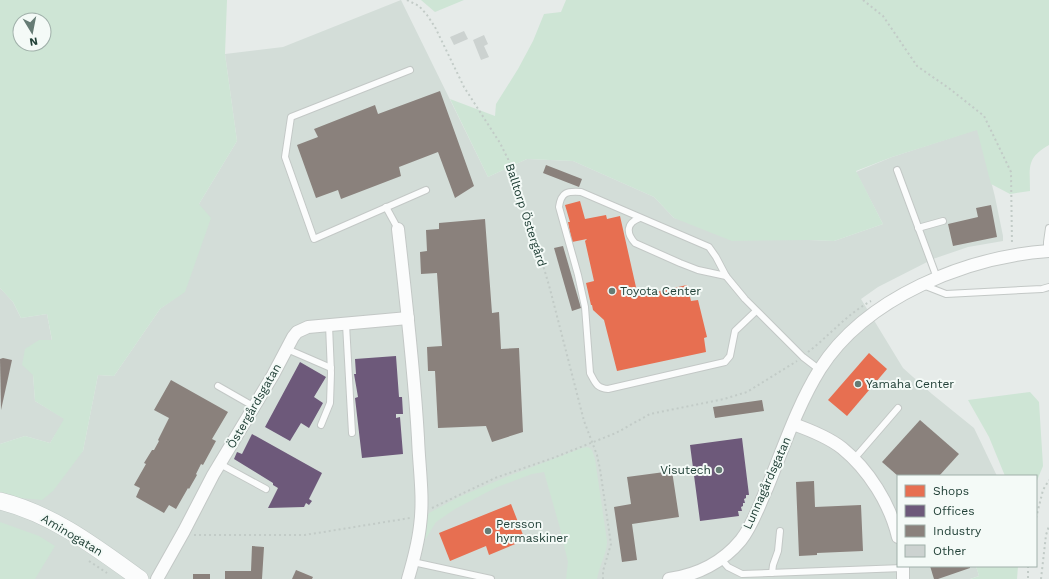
<svg xmlns="http://www.w3.org/2000/svg" width="1049" height="579" font-family="'Work Sans',sans-serif">
  <rect width="100%" height="100%" fill="#e6ebe9"/>
  <g fill="#d3ddd8">
    <polygon points="401,0 488,177 527,159 573,161 654,197 674,218 809,240 834,241 883,224 856,172 892,157 978,129 995,197 1003,236 1003,241 968,247 933,259 878,287 861,299 903,368 932,394 974,428 997,476 898,476 898,566 976,566 979,576 970,579 0,579 0,492 20,498 83,451 98,375 114,376 160,309 185,291 199,204 237,141 225,54 283,47"/>
    <polygon points="0,288 13,302 21,318 47,314 52,341 33,375 35,401 65,419 50,443 25,436 0,444"/>
  </g>
  <g fill="#cee5d5" fill-rule="evenodd">
    <path d="M0,0H227L225,54L237,141L199,204L211,218L185,292L160,309L114,376L98,375L83,451L53,491L42,500L20,498L0,492V444L25,436L50,443L64,419L35,401L33,375L22,365L25,349L39,340H52L47,314L21,318L13,302L0,288ZM20,20H44V44H20Z"/>
    <polygon points="421,0 464,0 435,12"/>
    <path d="M566,0H1049V145C1026,158 1030,167 1030,191L1010,194L991,184L977,130L892,157L856,171L883,224L834,241L809,240L732,241L674,218L654,197L573,161L527,159L488,177L450,99L495,116L496,104L518,69L533,41L544,14L561,12Z"/>
    <polygon points="1030,392 1039,402 1043,466 1036,483 1036,476 1005,476 989,437 968,400"/>
    <path d="M588,447L592,450L595,459L607,541C607,554 599,566 597,579H566L568,562L560,528L544,472L532,474L495,488L455,509L436,522L425,540L424,526L429,513L459,497L506,477L582,448Z"/>
    <polygon points="0,522 39,536 55,546 35,579 0,579"/>
    <polygon points="976,566 1018,566 1017,579 970,579 979,576"/>
  </g>
  <g fill="#e76f51">
    <polygon points="580,201 585,219 606,215 607,219 620,216 638,296 687,285 691,301 698,300 707,337 704,338 706,352 617,371 604,320 593,310 592,305 591,305 586,283 594,281 585,241 587,239 572,242 568,222 570,222 565,205"/>
    <polygon points="869,353 887,369 847,416 828,400"/>
    <polygon points="511,504 525,540 489,555 486,546 450,561 439,533"/>
  </g>
  <g fill="#6d597a">
    <polygon points="396,356 399,397 402,397 403,414 396,414 396,418 400,417 403,454 362,458 355,398 358,397 354,374 356,374 355,359"/>
    <polygon points="300,362 326,377 314,397 323,403 309,428 301,423 290,441 265,427"/>
    <polygon points="252,434 322,473 309,499 312,501 309,505 306,503 304,507 268,508 278,488 273,485 273,483 234,459 237,452 242,454"/>
    <polygon points="742,438 749,495 746,495 746,498 744,499 745,503 743,503 743,506 741,507 742,511 738,511 739,516 700,521 690,445"/>
  </g>
  <g fill="#8a817c">
    <polygon points="440,91 474,186 455,198 438,152 399,167 401,176 341,199 338,190 316,198 297,145 318,137 314,129 375,105 378,114"/>
    <polygon points="546,165 582,179 579,187 543,173"/>
    <polygon points="991,205 997,237 953,246 948,224 978,217 976,208"/>
    <polygon points="485,219 492,313 499,312 501,349 519,348 523,432 492,442 486,426 438,428 435,371 428,371 427,347 442,346 437,273 421,274 420,252 427,251 426,230 439,229 439,223"/>
    <polygon points="563,246 581,308 572,311 554,248"/>
    <polygon points="3,358 12,360 1,410 0,359"/>
    <polygon points="171,380 228,412 212,439 216,441 203,465 201,464 196,474 197,475 189,489 188,488 176,509 169,505 164,513 136,497 140,488 134,485 146,464 144,463 152,450 154,450 159,441 158,440 169,418 154,410"/>
    <polygon points="762,400 764,411 715,418 713,407"/>
    <polygon points="920,420 959,454 939,476 898,476 882,462"/>
    <polygon points="672,471 679,517 632,524 637,560 622,562 614,507 631,504 627,477"/>
    <polygon points="814,481 815,507 861,505 863,551 817,553 817,555 799,556 796,482"/>
    <polygon points="252,546 264,547 262,579 225,579 225,571 251,571"/>
    <polygon points="930,566 970,566 970,568 938,579 934,579"/>
    <polygon points="296,570 313,577 312,579 292,579"/>
    <rect x="193" y="574" width="17" height="5"/>
  </g>
  <g fill="#ccd2d0">
    <polygon points="464,31 468,39 454,45 450,37"/>
    <polygon points="484,35 488,44 484,46 489,57 481,60 473,40"/>
  </g>
  <g fill="none" stroke-linecap="round" stroke-linejoin="round">
    <defs>
      <g id="lane">
        <polyline points="410,70 291,117 285,157 314,239 426,190"/>
        <polyline points="897,170 937,278"/>
        <polyline points="386,207 398,229"/>
        <path d="M640,218C626,223 626,233 635,243L680,263L698,270L726,276"/>
        <polyline points="918,228 943,221"/>
        <polyline points="1047,251 1047,242 1049,228"/>
        <polyline points="923,285 946,294 1042,289 1049,287"/>
        <path d="M756,311L735,331L730,356L725,362L608,389C596,388 595,382 590,373L585,307L578,275L559,207C561,192 567,191 581,192L709,247L716,257L726,276L745,299L803,357L820,370"/>
        <polyline points="346,324 352,433"/>
        <polyline points="287,349 331,368"/>
        <polyline points="218,386 253,406"/>
        <polyline points="321,425 330,403 331,373 329,325"/>
        <polyline points="854,459 898,408"/>
        <polyline points="220,464 266,489"/>
        <polyline points="721,559 728,567 742,574 903,568"/>
        <polyline points="413,562 491,579"/>
        <polyline points="772,573 773,565 778,551 780,531"/>
      </g>
      <g id="street">
        <path d="M398,229C406,299 414,368 418,438C419,467 424,497 420,526C418,544 413,562 408,579"/>
        <path d="M793,424C810,430 828,437 842,448C869,470 890,504 898,537"/>
        <polyline points="903,566 903,579"/>
        <polyline points="157,579 184,531 213,475 273,375 293,337 297,332 308,327 408,318"/>
        <path d="M669,579C697,575 723,562 741,540C753,525 759,505 767,488C783,449 797,406 820,369C866,297 966,257 1049,251"/>
      </g>
      <path id="secondary" d="M0,501C53,514 97,548 140,579"/>
    </defs>
    <use href="#lane" stroke="#c3c8c6" stroke-width="8"/>
    <use href="#street" stroke="#c3c8c6" stroke-width="14"/>
    <use href="#secondary" stroke="#c1c9c6" stroke-width="18"/>
    <g stroke="#c2cbc7" stroke-width="2" stroke-dasharray="2 3" stroke-linecap="butt">
      <polyline points="407,0 419,6 427,15 435,27 464,87 500,143 508,159 531,224 550,289 584,421 597,455 600,469 611,544 603,571 603,579"/>
      <polyline points="863,0 883,16 917,66 950,89 984,116 1011,172 1012,245"/>
      <path d="M808,352C829,336 847,314 871,301"/>
      <polyline points="432,508 495,478 553,458 616,433 650,414 724,399 747,392 797,361"/>
      <polyline points="1036,518 1043,490 1049,480"/>
      <polyline points="194,535 305,535 410,518"/>
      <polyline points="89,561 107,573"/>
      <polyline points="1028,566 1028,579"/>
      <polyline points="1041,579 1046,535 1049,526"/>
    </g>
    <use href="#lane" stroke="#fbfcfc" stroke-width="6"/>
    <use href="#street" stroke="#fbfcfc" stroke-width="12"/>
    <use href="#secondary" stroke="#fbfcfc" stroke-width="17"/>
  </g>
  <g fill="#667c75" stroke="#f4faf7" stroke-width="1.5">
    <circle cx="612" cy="291" r="4"/>
    <circle cx="858" cy="384" r="4"/>
    <circle cx="719" cy="470" r="4"/>
    <circle cx="488" cy="531" r="4"/>
  </g>
  <g text-anchor="middle" stroke-width="4" stroke-linejoin="round" paint-order="stroke">
    <g font-size="12" fill="#214037" stroke="#f4faf7">
      <text transform="translate(526 215) rotate(72)" y="4">Balltorp Östergård</text>
      <text transform="translate(254 406) rotate(-60)" y="4">Östergårdsgatan</text>
      <text transform="translate(767 483) rotate(-66)" y="4">Lunnagårdsgatan</text>
      <text transform="translate(72 535) rotate(31)" y="4">Aminogatan</text>
    </g>
    <g font-size="12" fill="#214037" stroke="#f4faf7" text-anchor="start">
      <text x="620" y="295">Toyota Center</text>
      <text x="866" y="388">Yamaha Center</text>
      <text x="711" y="474" text-anchor="end">Visutech</text>
      <text x="496" y="528">Persson<tspan x="496" dy="14">hyrmaskiner</tspan></text>
    </g>
  </g>
  <rect x="897" y="475" width="140" height="92" fill="#f4faf7" stroke="#a0b0aa"/>
  <rect x="905" y="485" width="20" height="12" fill="#e76f51" stroke="#a0b0aa"/>
  <text x="933" y="495" font-size="12" fill="#214037">Shops</text>
  <rect x="905" y="505" width="20" height="12" fill="#6d597a" stroke="#a0b0aa"/>
  <text x="933" y="515" font-size="12" fill="#214037">Offices</text>
  <rect x="905" y="525" width="20" height="12" fill="#8a817c" stroke="#a0b0aa"/>
  <text x="933" y="535" font-size="12" fill="#214037">Industry</text>
  <rect x="905" y="545" width="20" height="12" fill="#ccd2d0" stroke="#a0b0aa"/>
  <text x="933" y="555" font-size="12" fill="#214037">Other</text>
  <g transform="translate(32 32) rotate(170)"><circle r="19" fill="#f4faf7" stroke="#a0b0aa"/>
  <path d="M0-3L7 15L0 10L-7 15Z" fill="#667c75"/>
  <text y="-6" font-size="11" font-weight="bold" text-anchor="middle" fill="#214037">N</text>
  </g>
</svg>
